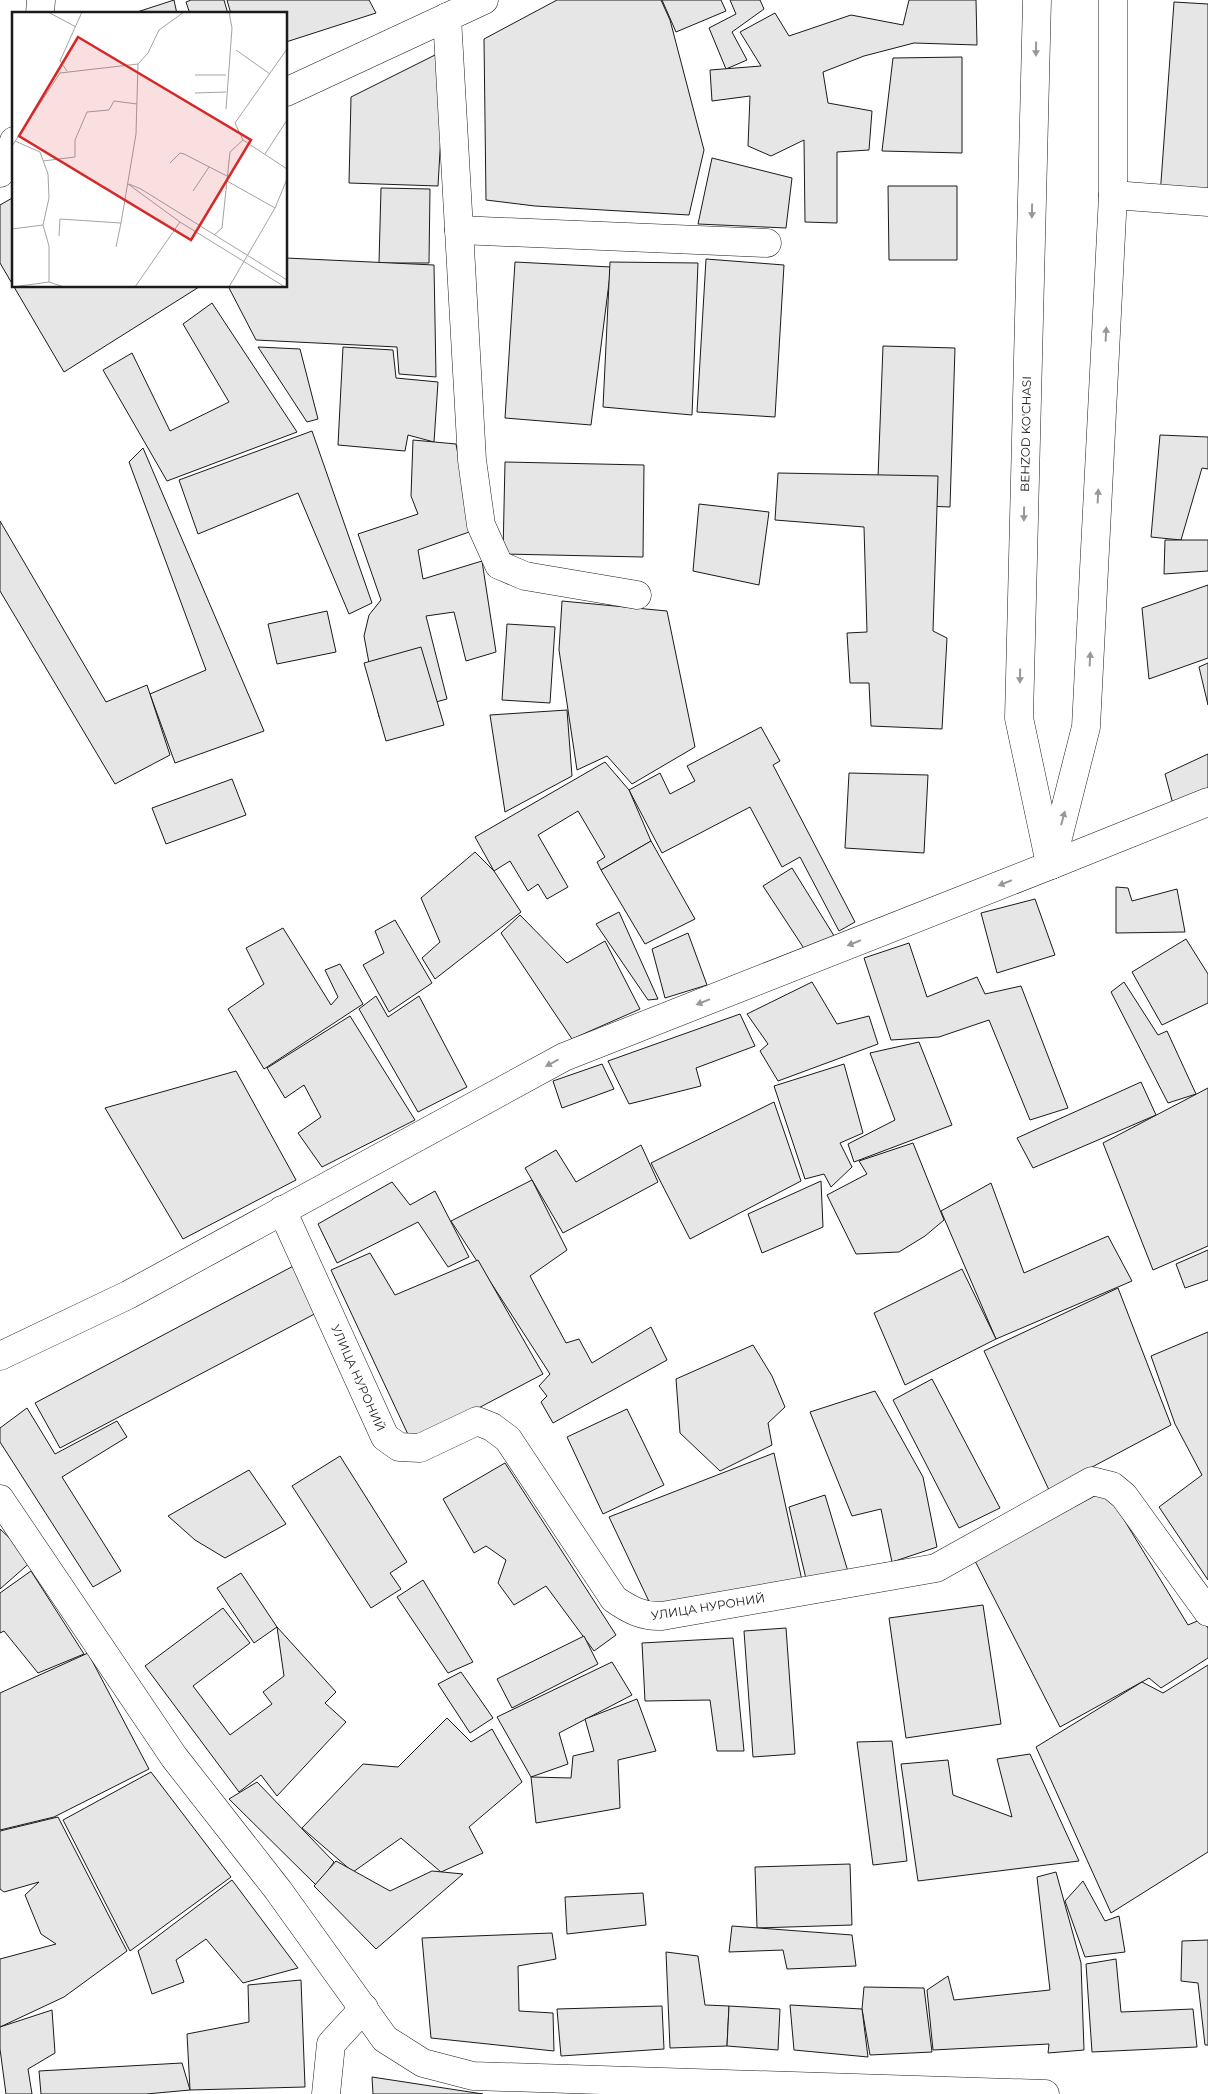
<svg xmlns="http://www.w3.org/2000/svg" width="1208" height="2094" font-family="Montserrat,sans-serif">
  <rect width="100%" height="100%" fill="#fff"/>
  <g fill="#e6e6e6" stroke="#1a1a1a">
    <polygon points="174,0 177,14 131,14"/>
    <polygon points="191,0 224,0 228,14 190,14 186,2"/>
    <polygon points="227,0 369,0 376,13 286,42 286,14 231,14"/>
    <polygon points="557,0 661,0 670,20 704,150 689,215 535,206 486,200 484,39"/>
    <polygon points="662,0 721,0 726,11 676,32"/>
    <polygon points="730,0 760,0 764,9 732,32 747,60 726,69 709,28 736,14"/>
    <polygon points="909,0 976,0 977,45 914,43 864,56 823,72 828,103 872,111 869,150 837,152 837,223 805,222 804,140 771,156 748,146 750,96 712,101 710,70 761,66 740,32 775,13 789,36 851,15 903,25"/>
    <polygon points="1174,2 1208,4 1208,200 1160,196"/>
    <polygon points="437,54 445,64 438,186 349,183 351,97"/>
    <polygon points="962,57 962,153 882,151 893,58"/>
    <polygon points="712,158 792,178 786,228 698,224"/>
    <polygon points="888,186 957,186 957,260 889,260"/>
    <polygon points="381,188 430,189 429,263 379,263"/>
    <polygon points="14,197 14,286 199,287 64,372 0,263 0,205"/>
    <polygon points="286,258 434,265 436,377 399,374 397,347 256,340 228,286 286,286"/>
    <polygon points="706,259 784,265 775,417 697,412"/>
    <polygon points="515,262 611,267 591,425 505,418"/>
    <polygon points="610,262 698,263 692,415 603,407"/>
    <polygon points="212,303 297,432 167,481 103,370 132,353 170,431 229,402 183,324"/>
    <polygon points="883,346 955,348 950,507 877,504"/>
    <polygon points="258,347 300,349 318,419 307,422"/>
    <polygon points="343,347 393,350 396,378 438,382 434,442 408,435 405,451 338,445"/>
    <polygon points="312,431 372,603 349,614 298,493 198,534 179,480"/>
    <polygon points="1160,435 1208,437 1208,469 1202,468 1181,540 1151,537"/>
    <polygon points="413,440 456,444 472,531 418,550 423,579 482,561 496,652 466,661 454,612 426,616 447,699 379,717 364,636 369,615 381,600 358,534 418,514 411,496"/>
    <polygon points="143,448 264,731 175,763 150,694 206,670 129,462"/>
    <polygon points="505,462 644,465 643,557 503,554"/>
    <polygon points="778,473 938,476 933,631 947,638 942,729 871,726 869,683 850,683 847,633 867,632 864,527 775,520"/>
    <polygon points="699,504 769,512 759,585 693,571"/>
    <polygon points="0,521 106,702 147,685 170,755 115,784 0,591"/>
    <polygon points="1165,540 1208,540 1208,571 1164,574"/>
    <polygon points="1208,585 1208,658 1149,679 1142,608"/>
    <polygon points="562,601 667,611 695,747 632,784 607,756 577,770 559,650"/>
    <polygon points="327,611 336,652 277,664 268,624"/>
    <polygon points="507,624 555,627 550,703 502,700"/>
    <polygon points="421,647 444,725 386,741 364,663"/>
    <polygon points="1208,663 1208,705 1199,667"/>
    <polygon points="567,710 572,776 505,812 490,715"/>
    <polygon points="761,727 780,761 773,765 855,922 839,931 800,857 782,867 750,807 662,853 629,790 660,773 670,794 695,781 687,766"/>
    <polygon points="1208,754 1208,793 1174,808 1165,774"/>
    <polygon points="605,762 629,790 651,841 601,870 597,862 605,857 578,811 538,835 568,887 547,899 538,884 528,891 510,861 494,871 475,837"/>
    <polygon points="849,773 928,775 924,853 845,848"/>
    <polygon points="232,779 246,815 166,844 152,808"/>
    <polygon points="651,841 695,919 645,944 601,870"/>
    <polygon points="475,852 494,871 521,912 435,979 422,958 440,942 421,898"/>
    <polygon points="792,868 836,939 805,950 763,886"/>
    <polygon points="1116,887 1128,888 1132,901 1177,889 1185,932 1116,933"/>
    <polygon points="1035,899 1055,955 997,973 981,913"/>
    <polygon points="619,912 658,999 648,1000 596,924"/>
    <polygon points="520,915 567,963 605,941 640,1009 572,1039 501,933"/>
    <polygon points="395,920 432,983 389,1012 363,965 384,953 375,931"/>
    <polygon points="283,928 331,1005 338,997 325,970 340,964 363,1004 264,1069 228,1009 264,984 246,948"/>
    <polygon points="688,933 707,985 665,998 652,949"/>
    <polygon points="1186,939 1208,974 1208,1003 1162,1025 1132,972"/>
    <polygon points="909,943 927,997 977,977 985,994 1021,986 1068,1108 1030,1120 989,1020 939,1037 891,1040 864,958"/>
    <polygon points="812,982 837,1024 869,1016 878,1044 778,1081 760,1051 768,1044 747,1014"/>
    <polygon points="1124,982 1158,1035 1167,1031 1196,1094 1168,1103 1111,992"/>
    <polygon points="376,996 388,1017 419,996 467,1087 418,1112 359,1009"/>
    <polygon points="740,1014 755,1046 696,1068 701,1086 629,1104 608,1061"/>
    <polygon points="350,1016 415,1120 322,1167 298,1133 321,1117 304,1085 285,1098 267,1068"/>
    <polygon points="919,1042 952,1125 854,1162 848,1144 895,1120 870,1053"/>
    <polygon points="602,1064 614,1089 562,1108 553,1081"/>
    <polygon points="844,1064 863,1133 840,1143 852,1167 831,1187 824,1174 805,1179 774,1086"/>
    <polygon points="236,1071 296,1180 183,1239 105,1108"/>
    <polygon points="1141,1082 1156,1115 1033,1168 1017,1138"/>
    <polygon points="1208,1088 1208,1246 1153,1270 1103,1143"/>
    <polygon points="774,1102 801,1181 690,1239 651,1163"/>
    <polygon points="913,1143 944,1220 925,1236 899,1252 856,1254 827,1195 867,1174 859,1161"/>
    <polygon points="641,1145 658,1182 563,1233 525,1168 556,1150 576,1182"/>
    <polygon points="532,1180 567,1250 530,1276 566,1343 579,1339 592,1363 651,1327 667,1360 553,1423 541,1402 547,1396 539,1386 550,1374 451,1221"/>
    <polygon points="821,1181 823,1227 762,1253 748,1214"/>
    <polygon points="392,1182 410,1205 435,1191 469,1257 448,1267 418,1222 337,1263 318,1224"/>
    <polygon points="991,1183 1024,1273 1108,1236 1132,1281 996,1339 941,1211"/>
    <polygon points="1208,1250 1208,1280 1185,1288 1176,1264"/>
    <polygon points="370,1253 395,1295 478,1260 543,1374 412,1443 331,1270"/>
    <polygon points="299,1263 324,1309 60,1448 35,1403"/>
    <polygon points="962,1269 996,1339 905,1385 874,1313"/>
    <polygon points="1118,1288 1171,1425 1049,1490 984,1351"/>
    <polygon points="1208,1332 1208,1580 1159,1507 1202,1475 1175,1424 1151,1356"/>
    <polygon points="753,1345 772,1376 785,1407 768,1423 772,1445 720,1471 680,1433 676,1379"/>
    <polygon points="932,1379 1000,1508 959,1528 893,1400"/>
    <polygon points="875,1391 923,1477 937,1547 892,1562 881,1509 852,1516 810,1412"/>
    <polygon points="27,1408 55,1454 117,1421 127,1437 62,1477 121,1571 93,1587 0,1442 0,1428"/>
    <polygon points="627,1409 664,1485 603,1514 567,1437"/>
    <polygon points="774,1453 803,1585 654,1612 609,1517"/>
    <polygon points="340,1456 407,1562 390,1573 401,1589 371,1608 292,1486"/>
    <polygon points="505,1463 616,1635 594,1651 546,1586 514,1605 498,1583 506,1560 486,1546 474,1553 443,1499"/>
    <polygon points="249,1470 286,1524 225,1558 195,1540 168,1516"/>
    <polygon points="1106,1490 1188,1625 1202,1619 1208,1628 1208,1658 1161,1688 1149,1678 1060,1727 974,1559"/>
    <polygon points="825,1495 849,1575 808,1587 789,1507"/>
    <polygon points="0,1529 33,1560 0,1589"/>
    <polygon points="31,1571 84,1654 38,1673 4,1631 0,1633 0,1593"/>
    <polygon points="241,1573 277,1627 254,1643 217,1588"/>
    <polygon points="423,1580 473,1662 448,1673 397,1597"/>
    <polygon points="983,1605 1001,1724 906,1738 889,1618"/>
    <polygon points="223,1608 250,1643 193,1686 230,1735 272,1704 263,1692 284,1676 277,1627 336,1692 325,1703 346,1722 277,1796 261,1775 239,1792 145,1666"/>
    <polygon points="786,1628 795,1754 753,1757 744,1631"/>
    <polygon points="584,1636 598,1664 512,1708 497,1679"/>
    <polygon points="733,1638 744,1751 717,1751 710,1700 645,1701 642,1643"/>
    <polygon points="88,1653 149,1769 54,1817 0,1830 0,1693"/>
    <polygon points="612,1662 632,1695 559,1733 568,1764 531,1777 497,1717"/>
    <polygon points="1208,1665 1208,1852 1111,1913 1036,1747 1142,1682 1163,1693"/>
    <polygon points="461,1672 493,1718 470,1733 438,1684"/>
    <polygon points="637,1699 656,1751 618,1760 620,1808 536,1823 531,1777 571,1778 573,1756 594,1751 585,1719"/>
    <polygon points="447,1718 471,1742 492,1729 522,1782 469,1827 483,1853 441,1872 401,1838 353,1872 302,1828 363,1764 398,1767"/>
    <polygon points="892,1741 907,1861 873,1865 857,1742"/>
    <polygon points="1030,1754 1079,1861 918,1881 901,1764 948,1760 953,1795 1012,1817 997,1759"/>
    <polygon points="151,1772 231,1877 130,1951 63,1820"/>
    <polygon points="257,1782 334,1862 317,1886 229,1799"/>
    <polygon points="58,1817 127,1951 64,1997 0,2027 0,1959 56,1944 41,1934 25,1895 39,1882 4,1892 0,1889 0,1831"/>
    <polygon points="336,1861 390,1891 432,1871 463,1874 376,1949 314,1886"/>
    <polygon points="850,1864 852,1925 757,1928 755,1867"/>
    <polygon points="1056,1872 1081,1963 1084,2050 1048,2053 1049,2044 933,2050 927,1990 948,1976 954,2000 1050,1990 1037,1877"/>
    <polygon points="232,1880 298,1968 243,1983 206,1939 176,1960 184,1982 152,1994 138,1951"/>
    <polygon points="1083,1881 1105,1921 1119,1916 1125,1952 1085,1957 1065,1901"/>
    <polygon points="643,1893 646,1925 567,1934 565,1897"/>
    <polygon points="732,1926 852,1935 856,1966 787,1969 783,1950 729,1952"/>
    <polygon points="552,1933 556,1959 518,1966 519,2011 553,2013 554,2051 431,2038 422,1938"/>
    <polygon points="1208,1940 1208,2045 1205,2045 1198,1983 1181,1981 1182,1941"/>
    <polygon points="666,1952 698,1956 705,2005 729,2006 727,2046 670,2048"/>
    <polygon points="1116,1959 1121,2012 1193,2009 1197,2047 1092,2052 1086,1964"/>
    <polygon points="301,1980 305,2087 190,2090 187,2034 249,2022 248,1985"/>
    <polygon points="864,1987 924,1988 932,2052 870,2055 862,2009"/>
    <polygon points="790,2005 862,2009 868,2057 794,2050"/>
    <polygon points="662,2006 664,2049 561,2056 557,2009"/>
    <polygon points="729,2006 780,2009 778,2050 727,2046"/>
    <polygon points="52,2010 55,2053 28,2069 32,2094 6,2094 0,2049 0,2027"/>
    <polygon points="182,2063 190,2090 146,2094 41,2094 39,2071"/>
    <polygon points="372,2077 483,2094 373,2094"/>
  </g>
  <g fill="none" stroke-linecap="round" stroke-linejoin="round">
    <defs>
      <g id="street">
        <polyline points="40,14 41,0"/>
        <polyline points="447,17 472,460 481,525 499,565 525,576 637,595"/>
        <polyline points="286,92 484,0"/>
        <polyline points="0,173 4,169 14,141"/>
        <polyline points="1113,195 1208,202"/>
        <polyline points="459,230 767,243"/>
        <polyline points="1051,865 1208,802"/>
        <path d="M282,1210L385,1437L399,1447L420,1448L477,1421L492,1427L508,1439L614,1599C630,1610 643,1617 662,1616L936,1568L1092,1481L1112,1486L1124,1496L1208,1612"/>
        <polyline points="326,2094 331,2044 364,2008"/>
      </g>
      <g id="secondary">
        <polyline points="1037,0 1019,718 1049,859"/>
        <polyline points="1051,865 1086,727 1113,195 1113,0"/>
        <polyline points="0,1356 128,1295 564,1057 1051,865"/>
        <polyline points="0,1499 174,1757 278,1890 385,2039 423,2063 473,2076 1045,2094"/>
      </g>
    </defs>
    <use href="#street" stroke="#1a1a1a" stroke-width="29"/>
    <use href="#secondary" stroke="#1a1a1a" stroke-width="29"/>
    <use href="#street" stroke="#fff" stroke-width="28"/>
    <use href="#secondary" stroke="#fff" stroke-width="28"/>
  </g>
  <defs><path id="oneway-solid" d="M-6-.8H1V-3.2L6.5 0L1 3.2V.8H-6Z" transform="scale(1.25)"/></defs>
  <g fill="#989898">
    <use href="#oneway-solid" transform="translate(1036 49) rotate(91)"/>
    <use href="#oneway-solid" transform="translate(1032 211) rotate(91)"/>
    <use href="#oneway-solid" transform="translate(1106 334) rotate(-87)"/>
    <use href="#oneway-solid" transform="translate(1098 496) rotate(-87)"/>
    <use href="#oneway-solid" transform="translate(1024 514) rotate(91)"/>
    <use href="#oneway-solid" transform="translate(1090 659) rotate(-87)"/>
    <use href="#oneway-solid" transform="translate(1020 676) rotate(91)"/>
    <use href="#oneway-solid" transform="translate(1063 818) rotate(-75)"/>
    <use href="#oneway-solid" transform="translate(1005 883) rotate(158)"/>
    <use href="#oneway-solid" transform="translate(854 943) rotate(158)"/>
    <use href="#oneway-solid" transform="translate(703 1002) rotate(158)"/>
    <use href="#oneway-solid" transform="translate(552 1063) rotate(152)"/>
  </g>
  <g text-anchor="middle" stroke-width="4" stroke-linejoin="round" paint-order="stroke">
    <g font-size="12" fill="#1a1a1a" stroke="#fff">
      <text transform="translate(1026 434) rotate(-89)" y="4">BEHZOD KO'CHASI</text>
      <text transform="translate(358 1378) rotate(66)" y="4">УЛИЦА НУРОНИЙ</text>
      <text transform="translate(708 1607) rotate(-9)" y="4">УЛИЦА НУРОНИЙ</text>
    </g>
  </g>
  <g transform="translate(12 12)">
    <rect width="275" height="275" fill="#fff"/>
    <path fill="none" stroke="#a3a3a3" stroke-width="1" d="M36,0L64,15M275,37L223,111L231,128L275,157M224,38L258,62M55,59L48,49L70,0M183,63H214M183,81L214,80M214,97L220,16L217,0M3,129L28,140L36,162L37,186L31,213L37,234V270L52,275M0,134L48,61L126,52L136,41L147,18L172,0M253,142L275,108M31,149L63,145V128L75,100L97,98L102,89L125,92M158,151L168,141L172,142L215,164M215,169L263,196M116,172L168,210L273,275M117,172L129,177L275,268M181,179L197,155M0,217L31,213M202,223L210,216L218,140L231,128M47,224L48,207L109,211L124,122L126,52M104,235L109,211M1,275L37,270M123,275L168,210M217,275L263,196L275,167"/>
    <path fill="#d62828" fill-opacity="0.15" stroke="#d62828" stroke-width="2.5" d="M66,25L239,128L179,228L7,124Z"/>
    <rect width="275" height="275" fill="none" stroke="#1a1a1a" stroke-width="2.5"/>
  </g>
</svg>
